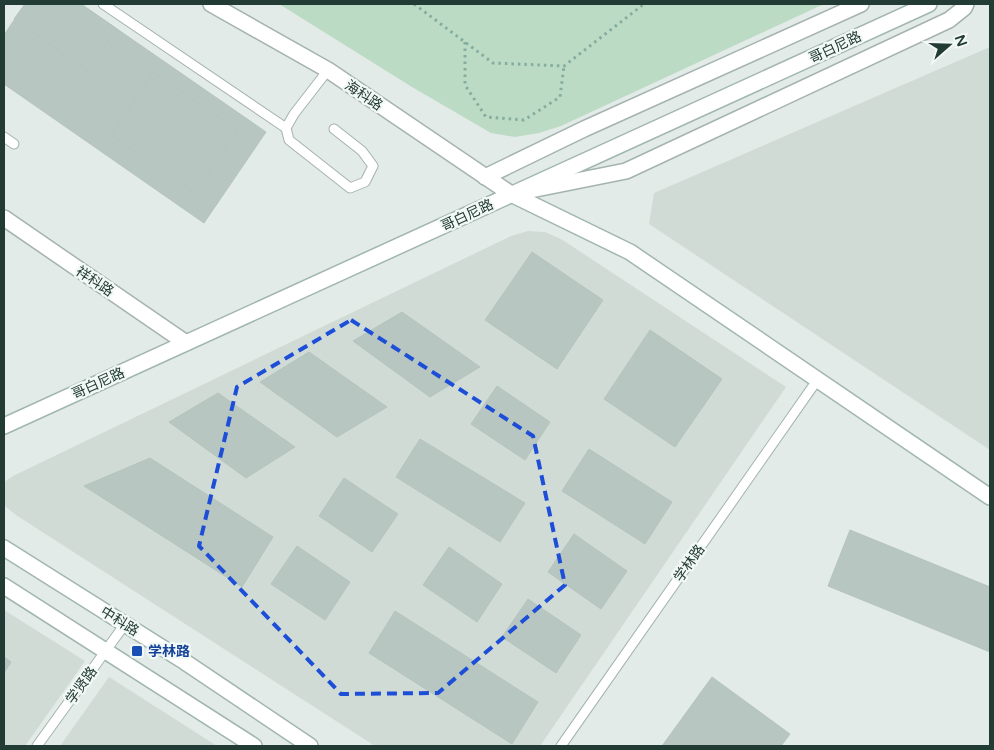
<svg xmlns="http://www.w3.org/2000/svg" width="994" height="750" font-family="'Varela Round','Noto Sans SC',sans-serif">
  <rect width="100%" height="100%" fill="#e2ebe7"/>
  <g fill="#d0dbd6">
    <polygon points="990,47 990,450 649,224 654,193"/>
    <polygon points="528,231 545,232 561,239 786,387 540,746 375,746 16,515 6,507 4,502 4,482 13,476 511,236"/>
    <polygon points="4,610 85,661 25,746 4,746"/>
    <polygon points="109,677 217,746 60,746"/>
  </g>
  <polygon fill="#bcdbc5" points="279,4 824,4 561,126 539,133 515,137 491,133 412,87"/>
  <g fill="#b7c6c0" stroke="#b5c4be">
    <polygon points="25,4 81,4 266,132 204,223 4,84 4,35"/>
    <polygon points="25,4 81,4 117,29 88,71 14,19"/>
    <polygon points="153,72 238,130 195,193 111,135"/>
    <polygon points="532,252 603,300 557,369 485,320"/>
    <polygon points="402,312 480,367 430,397 353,341"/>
    <polygon points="650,330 722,379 675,447 604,399"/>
    <polygon points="309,352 387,407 337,437 260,382"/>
    <polygon points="497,386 550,422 525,460 471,424"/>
    <polygon points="218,393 295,447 246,478 169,422"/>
    <polygon points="420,439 525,503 500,542 396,477"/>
    <polygon points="589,449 672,502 645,544 562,491"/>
    <polygon points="150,458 273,537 242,587 84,486"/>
    <polygon points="344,478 398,514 372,552 319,516"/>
    <polygon points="850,530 990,587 990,652 828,586"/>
    <polygon points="574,534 627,571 601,609 548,572"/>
    <polygon points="297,546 350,582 325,620 271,584"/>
    <polygon points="449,547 502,584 477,622 423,585"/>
    <polygon points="528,599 581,635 556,673 502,637"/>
    <polygon points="395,611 538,702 512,744 369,653"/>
    <polygon points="4,657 11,662 4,673"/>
    <polygon points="712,677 790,734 781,746 662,746"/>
  </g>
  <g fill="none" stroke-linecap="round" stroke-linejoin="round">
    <defs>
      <g id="lane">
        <polyline points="103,4 286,128"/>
        <polyline points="328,70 294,114 286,128 289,140 350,188 365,182 373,166 362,151 334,129"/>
        <polyline points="4,137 14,144"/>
        <polyline points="37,746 125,624"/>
        <polyline points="561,746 818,379"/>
      </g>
      <g id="street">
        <polyline points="211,4 328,70 511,194 626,171 949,20 964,8 966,4"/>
        <polyline points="485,177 584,129 861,4"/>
        <polyline points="4,218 186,343"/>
      </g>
      <g id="secondary">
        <polyline points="511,194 630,252 990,497"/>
        <polyline points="4,426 929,4"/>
        <polyline points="4,548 185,662 310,746"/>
        <polyline points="4,586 254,746"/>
      </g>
    </defs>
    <use href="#lane" stroke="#a5b3ae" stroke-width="11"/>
    <use href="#street" stroke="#a5b3ae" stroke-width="18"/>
    <use href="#secondary" stroke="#a1b6af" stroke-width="18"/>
    <g stroke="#84ada0" stroke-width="3" stroke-dasharray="2.5 4" stroke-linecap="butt">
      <polyline points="414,4 493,63 564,66 644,4"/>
      <polyline points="465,42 465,85 486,117 524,120 560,97 564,66"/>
    </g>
    <use href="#lane" stroke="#fff" stroke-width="9"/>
    <use href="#street" stroke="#fff" stroke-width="15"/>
    <use href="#secondary" stroke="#fff" stroke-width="15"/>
  </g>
  <path fill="none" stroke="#1d4ed8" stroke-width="4" stroke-dasharray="10 6" stroke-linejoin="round" d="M351,320L533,436L565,585L438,693L341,694L199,546L237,387Z"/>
  <rect fill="#1a4fb4" stroke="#f2f8f5" stroke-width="2" x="131" y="645" width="12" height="12" rx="2.5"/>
  <g text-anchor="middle" stroke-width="4.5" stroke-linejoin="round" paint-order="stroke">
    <g font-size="14" fill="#233b35" stroke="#f2f8f5">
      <text transform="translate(835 47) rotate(-25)" y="5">哥白尼路</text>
      <text transform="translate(364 95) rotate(34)" y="5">海科路</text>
      <text transform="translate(467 215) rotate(-25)" y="5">哥白尼路</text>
      <text transform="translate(95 281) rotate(34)" y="5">祥科路</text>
      <text transform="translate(98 383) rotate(-24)" y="5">哥白尼路</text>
      <text transform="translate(689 563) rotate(-55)" y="5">学林路</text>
      <text transform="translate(120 621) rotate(32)" y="5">中科路</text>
      <text transform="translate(81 685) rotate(-54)" y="5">学贤路</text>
    </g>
    <g font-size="14" font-weight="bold" fill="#164399" stroke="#f2f8f5" text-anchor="start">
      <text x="148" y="656">学林路</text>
    </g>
  </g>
  <rect width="994" height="750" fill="none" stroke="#233b35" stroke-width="10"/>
  <g transform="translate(949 45) rotate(70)" stroke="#f2f8f5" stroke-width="4" paint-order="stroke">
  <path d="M0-4L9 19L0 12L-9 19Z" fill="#233b35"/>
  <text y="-8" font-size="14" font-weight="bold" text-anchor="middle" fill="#233b35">N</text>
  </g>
</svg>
